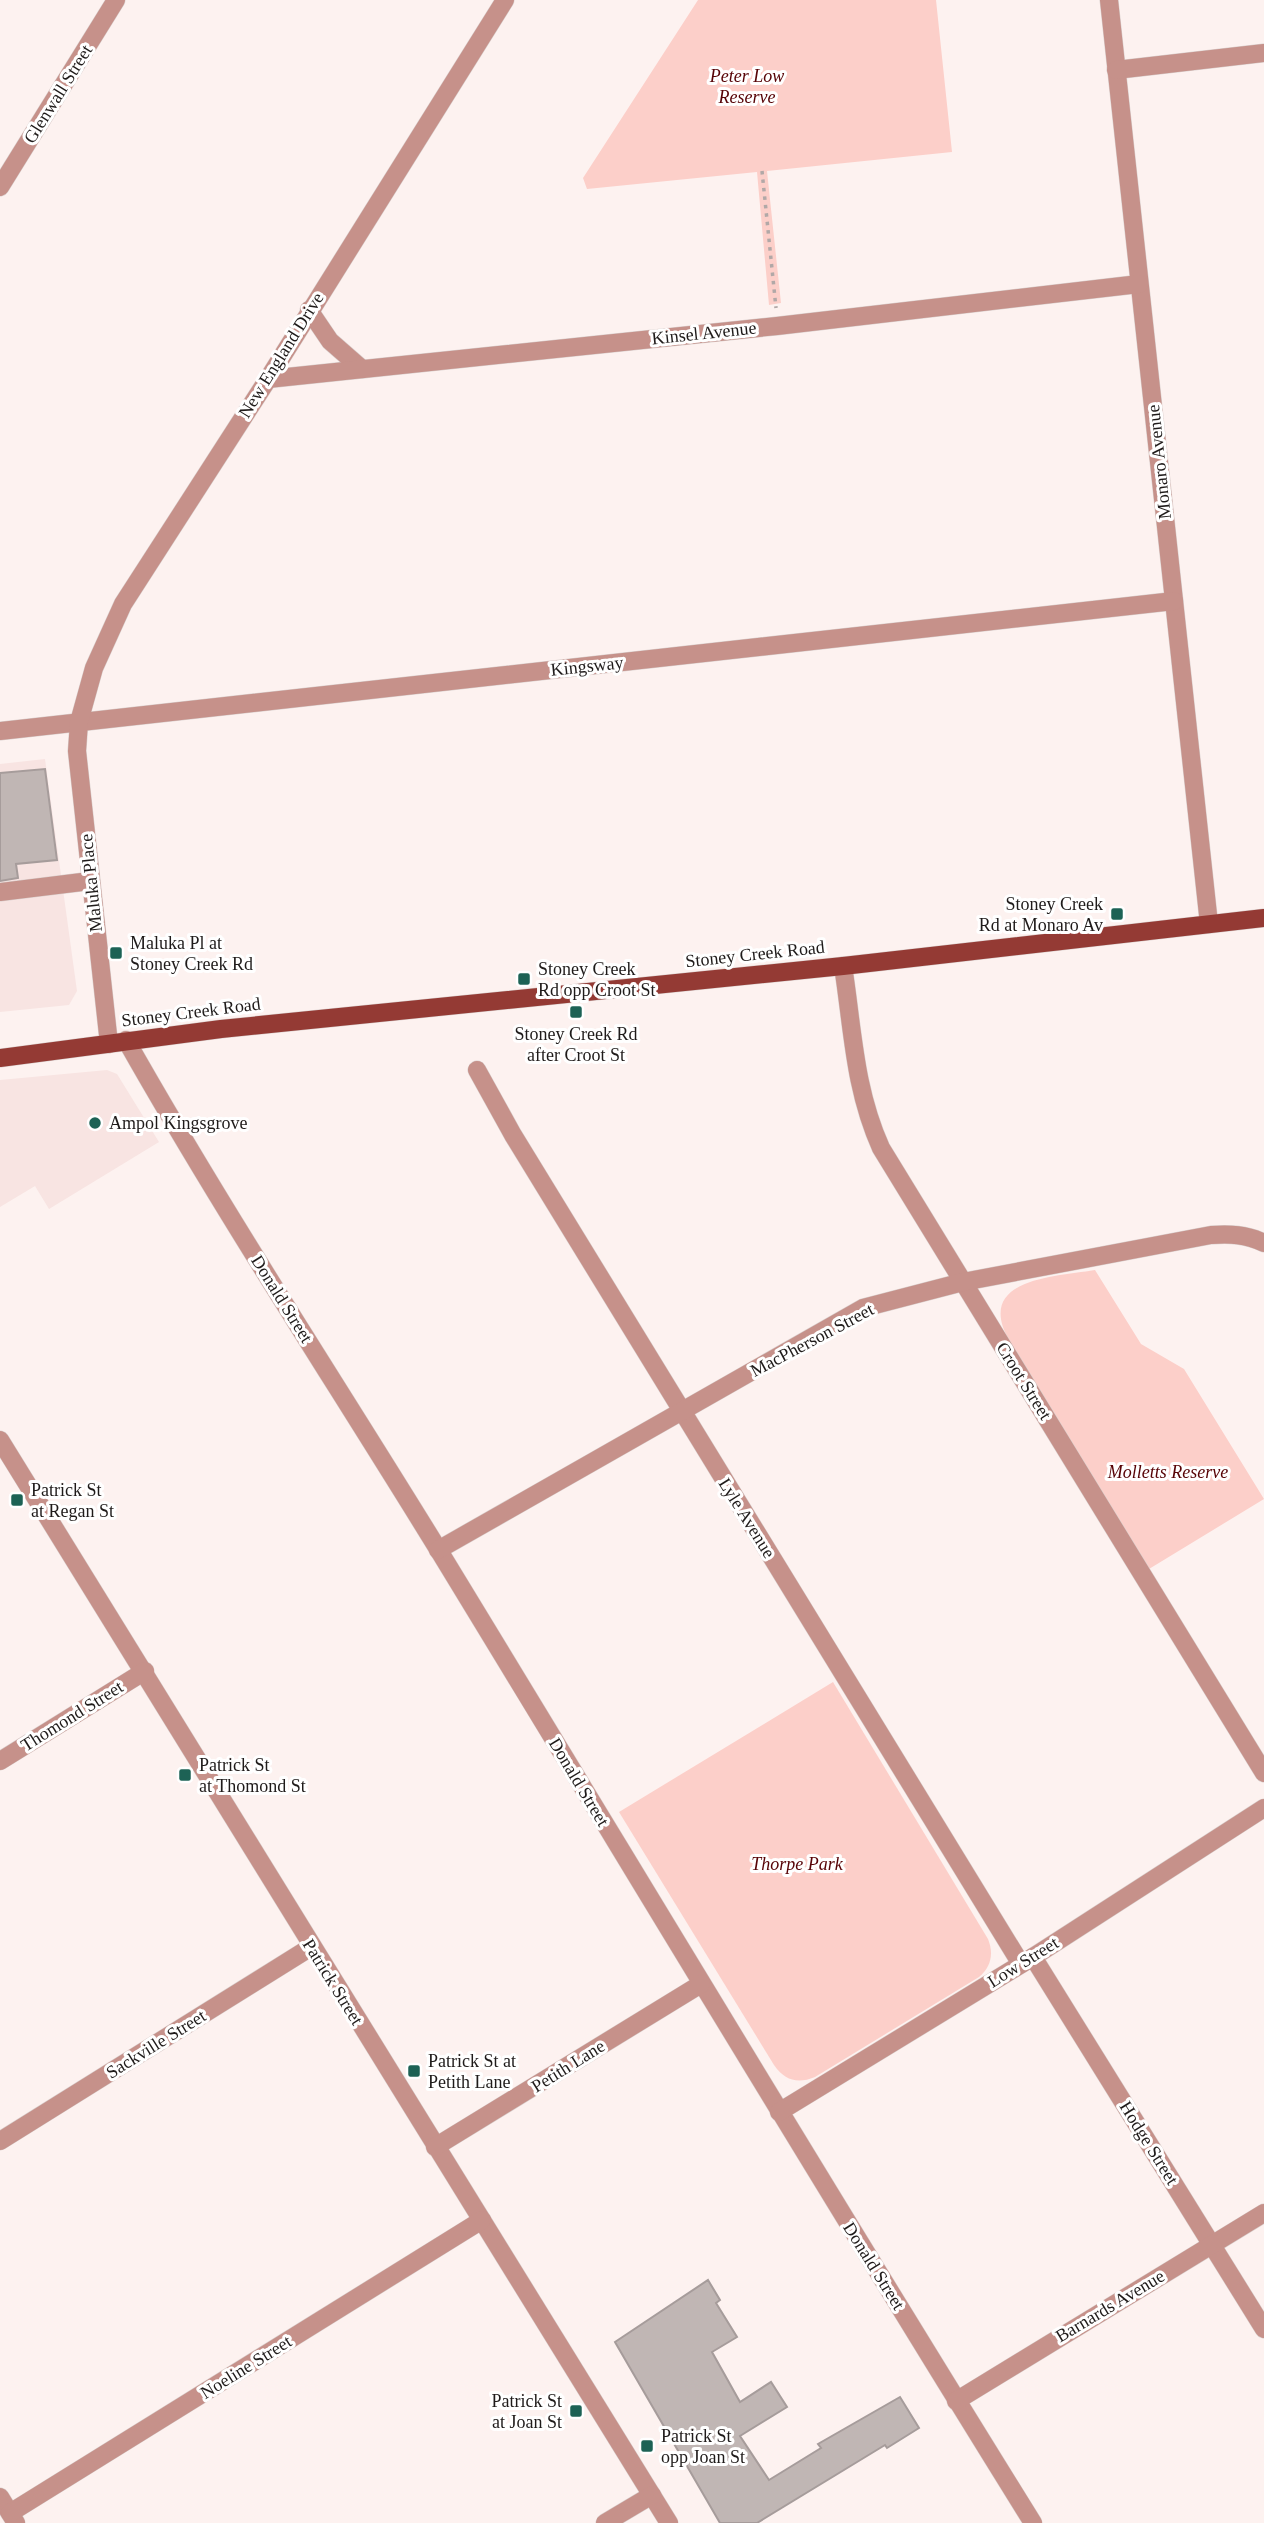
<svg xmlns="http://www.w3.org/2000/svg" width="1264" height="2523" font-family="'Times New Roman',serif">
  <rect width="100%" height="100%" fill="#fdf2f0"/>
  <g fill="#f8e4e2">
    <polygon points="45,759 77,991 69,1005 0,1012 0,764"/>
    <polygon points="107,1070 117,1074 159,1142 49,1209 35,1186 0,1207 0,1080"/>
  </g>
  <g fill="#fccfc9">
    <polygon points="698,0 936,0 952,152 767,171 781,303 769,305 757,172 587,189 583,178"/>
    <path d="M1095,1270L1141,1344L1184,1369L1264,1499L1149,1569L1010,1342C973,1278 1054,1277 1095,1270Z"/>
    <path d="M833,1682L988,1939C994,1954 991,1967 979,1977L815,2077C798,2084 785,2081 774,2065L619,1812Z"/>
  </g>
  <g fill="#c0b6b4" stroke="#a69c9b" stroke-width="2">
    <polygon points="45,769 57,860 16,864 18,878 0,881 0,773"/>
    <polygon points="708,2280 720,2300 716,2303 737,2337 712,2352 740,2402 771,2382 787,2407 740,2436 769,2480 821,2448 818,2444 900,2397 919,2428 887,2448 885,2445 757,2523 720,2523 615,2342"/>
  </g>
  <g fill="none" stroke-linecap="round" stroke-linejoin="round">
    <defs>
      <g id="minor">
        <polyline points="1109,0 1209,924"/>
        <polyline points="1116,70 1264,53"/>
        <polyline points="0,187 116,0"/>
        <polyline points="309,310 330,341 362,369"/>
        <polyline points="268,379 777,326 1139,284"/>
        <polyline points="0,731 1174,601"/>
        <polyline points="0,892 90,881"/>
        <path d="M843,966C853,1030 854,1088 881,1148L1264,1773"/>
        <path d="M126,1040C225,1215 336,1383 441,1554C638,1877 833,2202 1033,2523"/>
        <polyline points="109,1044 77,751 79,722 94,668 123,604 268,379 505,0"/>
        <polyline points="477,1070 513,1135 1021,1964"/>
        <polyline points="0,1440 669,2523"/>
        <path d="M438,1550L863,1308L963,1282L1211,1235C1230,1234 1246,1234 1264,1243"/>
        <polyline points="0,1761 145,1671"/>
        <polyline points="1033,1957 1264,2329"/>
        <polyline points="779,2112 1033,1957 1264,1808"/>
        <polyline points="0,2141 311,1947"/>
        <polyline points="435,2147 701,1984"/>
        <polyline points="956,2401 1264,2213"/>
        <polyline points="0,2497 16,2523"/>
        <polyline points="10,2513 482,2220"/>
        <polyline points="605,2523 652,2495"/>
      </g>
      <polyline id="major" points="0,1058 221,1029 843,966 1264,918"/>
    </defs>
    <use href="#minor" stroke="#d9d0ce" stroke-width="19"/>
    <use href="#major" stroke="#d9d0ce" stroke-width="19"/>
    <polyline stroke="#b1a8a7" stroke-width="3.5" stroke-dasharray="3.5 5" stroke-linecap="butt" points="762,171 776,308"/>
    <use href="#minor" stroke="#c6918a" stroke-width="18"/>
    <use href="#major" stroke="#943a34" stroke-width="18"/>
  </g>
  <g fill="#1d6255" stroke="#fff" stroke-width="2.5">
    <rect x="1110" y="907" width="14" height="14" rx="3.5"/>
    <rect x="109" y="946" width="14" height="14" rx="3.5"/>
    <rect x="517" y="972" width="14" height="14" rx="3.5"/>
    <rect x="569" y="1005" width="14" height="14" rx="3.5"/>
    <circle cx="95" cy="1123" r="7"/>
    <rect x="10" y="1493" width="14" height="14" rx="3.5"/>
    <rect x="178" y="1768" width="14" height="14" rx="3.5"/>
    <rect x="407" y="2064" width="14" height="14" rx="3.5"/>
    <rect x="569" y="2404" width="14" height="14" rx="3.5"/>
    <rect x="640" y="2439" width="14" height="14" rx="3.5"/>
  </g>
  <g text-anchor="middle" stroke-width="6" stroke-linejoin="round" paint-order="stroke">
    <g font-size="18" font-style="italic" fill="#570306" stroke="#fff">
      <text x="747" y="82">Peter Low<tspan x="747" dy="21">Reserve</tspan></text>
      <text x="1168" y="1478">Molletts Reserve</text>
      <text x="797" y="1870">Thorpe Park</text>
    </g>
    <g font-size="18" fill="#1f1b1a" stroke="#fff">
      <text transform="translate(58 94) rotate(-58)" y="6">Glenwall Street</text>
      <text transform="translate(704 333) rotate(-6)" y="6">Kinsel Avenue</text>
      <text transform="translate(281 355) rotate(-58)" y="6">New England Drive</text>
      <text transform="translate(1159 462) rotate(-96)" y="6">Monaro Avenue</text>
      <text transform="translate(587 666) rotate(-6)" y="6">Kingsway</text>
      <text transform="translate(91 883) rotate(-96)" y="6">Maluka Place</text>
      <text transform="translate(755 954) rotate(-6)" y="6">Stoney Creek Road</text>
      <text transform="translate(191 1012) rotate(-7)" y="6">Stoney Creek Road</text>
      <text transform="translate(282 1299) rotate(58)" y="6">Donald Street</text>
      <text transform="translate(812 1340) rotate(-28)" y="6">MacPherson Street</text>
      <text transform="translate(1024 1381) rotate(58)" y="6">Croot Street</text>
      <text transform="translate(747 1518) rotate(58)" y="6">Lyle Avenue</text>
      <text transform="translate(72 1716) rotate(-32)" y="6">Thomond Street</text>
      <text transform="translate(579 1782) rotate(59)" y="6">Donald Street</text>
      <text transform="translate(1023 1962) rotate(-32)" y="6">Low Street</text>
      <text transform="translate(333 1982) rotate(58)" y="6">Patrick Street</text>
      <text transform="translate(156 2044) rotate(-32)" y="6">Sackville Street</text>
      <text transform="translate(568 2066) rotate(-32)" y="6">Petith Lane</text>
      <text transform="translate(1149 2143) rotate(58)" y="6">Hodge Street</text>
      <text transform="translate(874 2266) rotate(58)" y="6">Donald Street</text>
      <text transform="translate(1110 2306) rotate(-31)" y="6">Barnards Avenue</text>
      <text transform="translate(246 2367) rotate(-32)" y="6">Noeline Street</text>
    </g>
    <g font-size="18" fill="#1f1b1a" stroke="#fff" text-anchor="start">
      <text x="1103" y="910" text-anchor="end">Stoney Creek<tspan x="1103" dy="21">Rd at Monaro Av</tspan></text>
      <text x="130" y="949">Maluka Pl at<tspan x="130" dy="21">Stoney Creek Rd</tspan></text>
      <text x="538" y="975">Stoney Creek<tspan x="538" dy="21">Rd opp Croot St</tspan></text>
      <text x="576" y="1040" text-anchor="middle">Stoney Creek Rd<tspan x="576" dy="21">after Croot St</tspan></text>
      <text x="109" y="1129">Ampol Kingsgrove</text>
      <text x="31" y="1496">Patrick St<tspan x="31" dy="21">at Regan St</tspan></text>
      <text x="199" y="1771">Patrick St<tspan x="199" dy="21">at Thomond St</tspan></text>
      <text x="428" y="2067">Patrick St at<tspan x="428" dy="21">Petith Lane</tspan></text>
      <text x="562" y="2407" text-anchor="end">Patrick St<tspan x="562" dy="21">at Joan St</tspan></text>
      <text x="661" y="2442">Patrick St<tspan x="661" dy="21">opp Joan St</tspan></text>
    </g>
  </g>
</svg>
